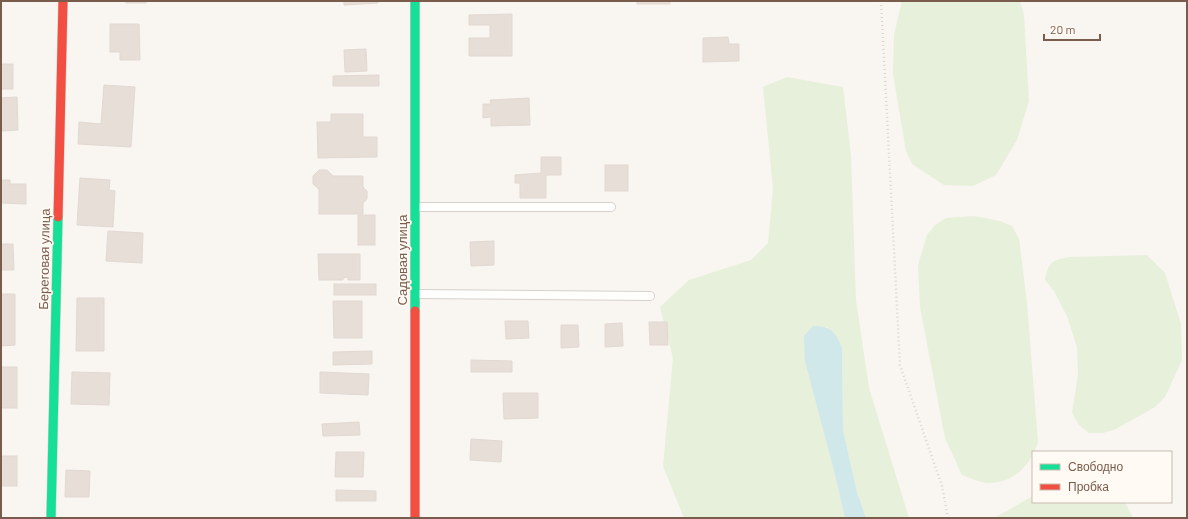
<svg xmlns="http://www.w3.org/2000/svg" width="1188" height="519" font-family="Barlow,sans-serif">
  <rect width="100%" height="100%" fill="#f9f5f0"/>
  <g fill="#e7f0db">
    <polygon points="902,1 1020,1 1024,15 1029,101 1017,140 996,175 973,186 944,185 912,164 906,151 893,74 894,35"/>
    <polygon points="787,77 843,87 851,155 856,300 869,388 909,518 866,518 857,492 843,430 842,347 826,326 833,467 845,518 684,518 663,466 673,358 660,307 689,280 751,260 768,243 773,189 763,87"/>
    <path d="M974,216L1000,221L1012,226L1019,239L1027,303L1038,442C1031,464 1016,482 989,483C981,483 970,478 962,475L945,438L920,307L918,265L927,235L935,225L946,218Z"/>
    <path d="M1147,255L1165,273L1181,324L1182,360L1165,397L1155,407L1116,429L1103,433H1089L1079,425L1072,413L1078,374L1077,347L1067,316L1054,291L1045,280C1048,263 1052,260 1069,257Z"/>
    <polygon points="1033,496 1033,502 1125,502 1133,518 994,518"/>
  </g>
  <path fill="#d0e8ea" d="M813,326C831,326 834,331 842,347L843,430L857,492L866,518H845L833,467L805,361L804,336Z"/>
  <g fill="#e6ded7" stroke="#e2d8d2">
    <rect x="126" y="1" width="20" height="2"/>
    <polygon points="344,1 378,1 378,3 344,5"/>
    <rect x="637" y="1" width="33" height="3"/>
    <polygon points="512,14 512,56 469,56 469,38 490,38 490,25 469,25 469,15"/>
    <polygon points="110,24 139,24 140,60 120,60 120,52 110,52"/>
    <polygon points="728,37 729,44 739,44 739,61 703,62 703,38"/>
    <polygon points="366,49 367,71 345,72 344,50"/>
    <rect x="1" y="64" width="12" height="25"/>
    <polygon points="379,75 379,86 333,86 333,76"/>
    <polygon points="104,85 135,87 131,147 78,144 79,122 101,124"/>
    <polygon points="17,97 18,130 1,131 1,98"/>
    <polygon points="529,98 530,125 491,126 491,117 483,118 483,104 491,104 490,100"/>
    <polygon points="331,114 363,114 363,137 377,137 377,157 318,158 317,122 331,122"/>
    <polygon points="541,157 561,157 561,175 546,175 546,198 520,198 520,183 515,183 515,175 541,173"/>
    <rect x="605" y="165" width="23" height="26"/>
    <polygon points="319,170 327,170 333,176 363,176 363,187 367,191 367,199 363,203 363,214 319,214 319,189 313,184 313,176"/>
    <polygon points="80,178 110,180 109,190 115,191 113,227 77,225"/>
    <polygon points="1,180 10,180 10,184 26,184 26,204 1,203"/>
    <rect x="358" y="215" width="17" height="30"/>
    <polygon points="108,231 143,233 142,263 106,261"/>
    <polygon points="494,241 494,265 471,266 470,242"/>
    <polygon points="1,244 13,244 14,270 1,270"/>
    <polygon points="318,254 360,254 360,280 348,280 348,277 343,278 343,280 319,280"/>
    <rect x="334" y="284" width="42" height="11"/>
    <polygon points="1,294 15,294 15,345 1,346"/>
    <polygon points="77,298 104,298 104,351 76,351"/>
    <polygon points="333,301 362,301 362,338 334,338"/>
    <polygon points="505,321 528,321 529,338 506,339"/>
    <polygon points="649,322 667,322 668,345 650,345"/>
    <polygon points="622,323 623,346 605,347 605,324"/>
    <polygon points="561,325 578,325 579,347 561,348"/>
    <polygon points="372,351 372,364 333,365 333,352"/>
    <polygon points="471,360 512,361 512,372 471,372"/>
    <rect x="1" y="367" width="16" height="41"/>
    <polygon points="72,372 110,373 109,405 71,404"/>
    <polygon points="320,372 369,374 368,395 320,393"/>
    <polygon points="503,393 538,393 538,418 504,419"/>
    <polygon points="359,422 360,435 323,436 322,424"/>
    <polygon points="471,439 502,441 501,462 470,460"/>
    <polygon points="336,452 364,452 363,477 335,477"/>
    <rect x="1" y="456" width="16" height="30"/>
    <polygon points="66,470 90,471 89,497 65,497"/>
    <polygon points="336,490 376,491 376,501 336,501"/>
  </g>
  <g fill="none" stroke-linecap="round" stroke-linejoin="round">
    <defs>
      <g id="lane">
        <polyline points="416,207 611,207"/>
        <polyline points="416,294 650,296"/>
      </g>
      <g id="fast">
        <polyline points="415,1 415,311"/>
        <polyline points="51,518 58,217"/>
      </g>
      <g id="jam">
        <polyline points="58,217 63,1"/>
        <polyline points="415,311 415,518"/>
      </g>
    </defs>
    <use href="#lane" stroke="#d7d1cb" stroke-width="10"/>
    <use href="#fast" stroke="#d9d2cb" stroke-width="10"/>
    <use href="#jam" stroke="#d9d2cb" stroke-width="10"/>
    <polyline stroke="#dcd5d0" stroke-width="2.5" stroke-dasharray="1 3" stroke-linecap="butt" points="881,1 900,365 942,486 948,518"/>
    <use href="#lane" stroke="#fefefd" stroke-width="8"/>
    <use href="#fast" stroke="#16e098" stroke-width="9"/>
    <use href="#jam" stroke="#f24e42" stroke-width="9"/>
  </g>
  <g text-anchor="middle" stroke-width="3.5" stroke-linejoin="round" paint-order="stroke">
    <g font-size="13" fill="#7a5c4d" stroke="#fffaf3">
      <text transform="translate(44 259) rotate(-89)" y="5">Береговая улица</text>
      <text transform="translate(402 260) rotate(-90)" y="5">Садовая улица</text>
    </g>
  </g>
  <rect width="1188" height="519" fill="none" stroke="#7a5c4d" stroke-width="4"/>
  <rect x="1032" y="451" width="140" height="52" fill="#fffaf3" stroke="#cabbb1"/>
  <rect x="1040" y="464" width="20" height="6" fill="#16e098" stroke="#cabbb1"/>
  <text x="1068" y="471" font-size="12" fill="#7a5c4d">Свободно</text>
  <rect x="1040" y="484" width="20" height="6" fill="#f24e42" stroke="#cabbb1"/>
  <text x="1068" y="491" font-size="12" fill="#7a5c4d">Пробка</text>
  <path d="M1044 34v6h56v-6" fill="none" stroke="#7a5c4d" stroke-width="2"/>
  <text x="1050" y="34" font-size="12" fill="#7a5c4d" stroke="#fffaf3" stroke-width="3" paint-order="stroke">20 m</text>
</svg>
